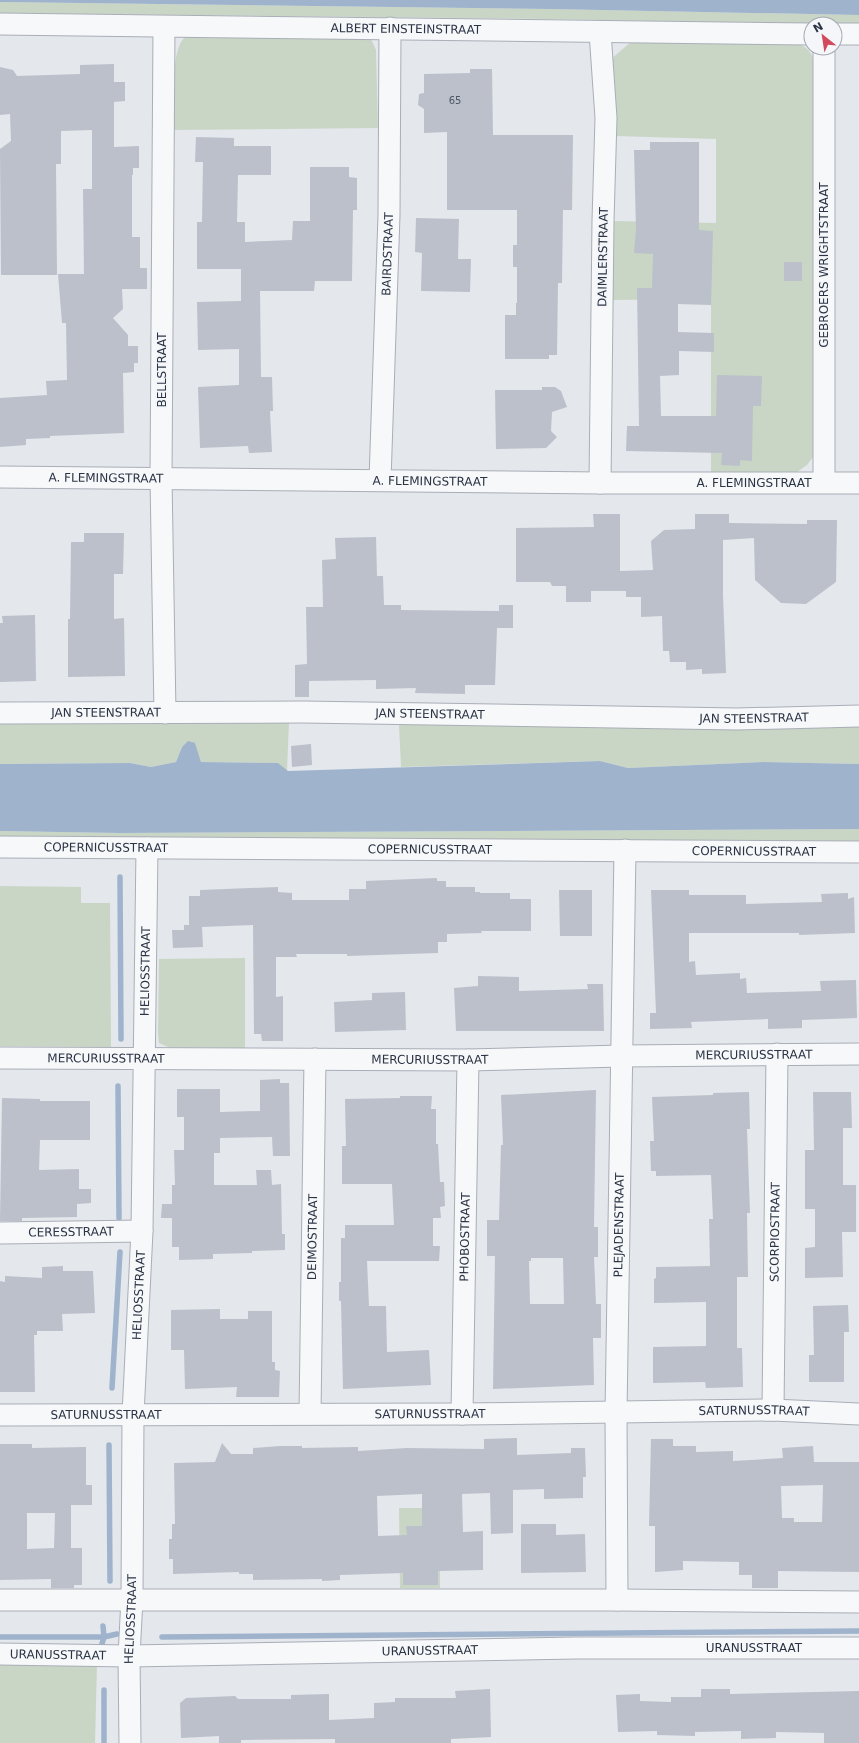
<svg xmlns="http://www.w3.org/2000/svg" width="859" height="1743" font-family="'DejaVu Sans',sans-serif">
  <rect width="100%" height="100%" fill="#e4e7ec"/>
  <g fill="#c9d6c5">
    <polygon points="0,2 549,9 859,15 859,25 551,19 0,13"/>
    <path d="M198,34L364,36L372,41L376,50L378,128L174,130C175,112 169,46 186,37C190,35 195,34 198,34Z"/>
    <path d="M631,42L796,43C810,48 813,54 815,69V454L807,465L797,472H711V299L612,300V221L716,223V139L615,136L611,59Z"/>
    <polygon points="0,722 289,722 287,771 278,763 201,762 195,744 182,747 176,762 151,767 130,763 0,764"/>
    <polygon points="859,724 859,764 764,762 628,768 600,761 401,767 399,725"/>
    <polygon points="859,829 859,843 0,841 0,831 119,833"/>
    <polygon points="0,886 81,887 81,903 110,903 111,1047 0,1046"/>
    <polygon points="245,958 245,1048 168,1047 159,1043 158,1033 159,959"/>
    <polygon points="399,1508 440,1508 440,1588 400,1588"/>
    <polygon points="0,1662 97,1664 95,1743 0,1743"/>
  </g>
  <g fill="#9fb4cc">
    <polygon points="0,0 859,0 859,15 549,9 0,2"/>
    <polygon points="188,741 195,743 201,762 278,763 288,771 600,761 628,768 764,762 859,764 859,829 119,833 0,831 0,764 130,763 151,767 176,762 182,747"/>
  </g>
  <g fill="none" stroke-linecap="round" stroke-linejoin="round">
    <g stroke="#9fb4cc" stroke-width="5.5">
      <polyline points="120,877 121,1039"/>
      <polyline points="118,1086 119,1218"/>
      <polyline points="112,1388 120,1252"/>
      <polyline points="109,1445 110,1581"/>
      <polyline points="0,1637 104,1637 117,1634"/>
      <polyline points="162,1637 859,1631"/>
      <polyline points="101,1647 104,1637 103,1626"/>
      <polyline points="104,1743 104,1690"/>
    </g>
  </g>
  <g fill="#bbc0ca" fill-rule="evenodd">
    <polygon points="114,64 114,82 125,82 125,101 114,102 114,147 139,146 139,168 133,168 133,175 132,175 132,237 140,237 140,268 147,268 147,289 122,289 123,309 113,318 128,335 128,346 138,346 138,363 134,363 134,372 123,373 124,433 50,436 50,438 26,439 26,445 0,447 0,398 47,395 46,381 67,380 66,323 62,323 58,274 84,274 83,189 92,189 92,130 61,131 61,164 56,164 57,275 1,275 0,149 11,141 10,114 0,115 0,67 13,70 17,76 80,74 80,65"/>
    <polygon points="470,69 492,69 493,135 573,135 572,210 563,210 562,283 558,283 557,355 549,355 549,359 505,359 505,315 516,315 516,303 517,303 517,267 513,267 513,245 517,245 517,210 447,210 447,132 424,133 424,109 418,105 419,94 424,93 424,74 470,73"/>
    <polygon points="196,137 234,138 234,146 271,146 271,175 238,175 237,222 245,222 245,242 292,240 293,221 310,221 310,167 349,167 349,177 357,178 357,210 353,210 352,281 315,281 314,291 260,291 261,377 272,377 273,411 270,411 272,452 249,453 248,446 200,448 198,387 239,385 239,349 198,350 197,302 241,301 241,269 197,269 197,222 202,222 203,162 195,162"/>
    <polygon points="650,142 699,142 699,230 713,231 711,305 678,304 678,332 714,333 714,352 679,351 679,375 660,376 661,416 716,416 717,375 762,376 761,406 753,406 752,461 740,460 740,466 721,465 722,453 626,451 627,426 639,426 637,288 652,288 653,254 634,253 636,229 634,150 650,150"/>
    <polygon points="416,218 459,219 458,259 471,259 470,292 421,291 422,253 415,252"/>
    <rect x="784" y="262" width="18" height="19"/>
    <polygon points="542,387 555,387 561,391 567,407 552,412 551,431 557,437 546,448 496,449 495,390 542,390"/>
    <polygon points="593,514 620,514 620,571 653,570 651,541 664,530 695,529 695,514 729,514 729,523 807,524 807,520 837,520 836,582 806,604 781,603 755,580 754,538 723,540 723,595 726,673 702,674 702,669 686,670 686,662 670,662 669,651 663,651 662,616 641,617 641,597 626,597 626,591 591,591 591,602 566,602 566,586 552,586 550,582 516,582 516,528 594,527"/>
    <polygon points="84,533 124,533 123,574 114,574 114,619 124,618 125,676 68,677 68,619 70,619 71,542 84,542"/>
    <polygon points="376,537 377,576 383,576 384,605 401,605 401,610 499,611 499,605 513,605 513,628 497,628 495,685 465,685 465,694 415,693 416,688 376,689 376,680 309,681 309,697 295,697 295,665 307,664 306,607 323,607 322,560 336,559 335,538"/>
    <polygon points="35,615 36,681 0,682 0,623 3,623 2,616"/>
    <polygon points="311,744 312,765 292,767 291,746"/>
    <polygon points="437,878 437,881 446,881 446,887 475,887 475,892 480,892 480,893 510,893 510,899 531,899 531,931 481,931 482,933 447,934 447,942 438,942 438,953 347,956 347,954 296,954 297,957 276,957 276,997 283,996 283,1041 262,1041 261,1034 254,1034 253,925 202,927 203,947 173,948 172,930 184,930 184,925 189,925 189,896 200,896 200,890 278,887 278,892 292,893 292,900 349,900 349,889 366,889 366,881"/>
    <polygon points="559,890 592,890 592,936 560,936"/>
    <polygon points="651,890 689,890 689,895 746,895 746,904 822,902 821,894 848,893 848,899 854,897 855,933 799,935 799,933 689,933 689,962 695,961 696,975 740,973 740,979 746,978 747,993 821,991 820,981 856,980 857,1018 802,1020 802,1028 768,1029 768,1019 691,1022 692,1028 650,1029 650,1013 656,1013"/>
    <polygon points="478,976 519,977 519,991 588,989 587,984 603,984 604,1031 456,1031 454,988 478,986"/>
    <polygon points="405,992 406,1030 335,1032 334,1002 372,1000 372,993"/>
    <polygon points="280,1079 280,1083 289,1083 290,1156 273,1156 272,1137 220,1138 220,1153 214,1153 214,1185 257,1185 256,1170 271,1170 272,1185 281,1184 282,1234 285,1234 285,1250 252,1251 252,1253 213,1254 213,1259 179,1260 179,1247 172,1247 172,1218 161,1218 162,1204 172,1204 172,1185 175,1185 174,1150 184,1150 184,1117 177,1117 177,1089 220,1089 220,1112 260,1111 260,1080"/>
    <path d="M596,1090L594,1227H598V1257H594L596,1304H601V1338H593L594,1385L493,1389L495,1256H487V1220H499L501,1145H503L501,1095ZM531,1258H563L564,1304H530L529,1261H531Z"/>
    <polygon points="749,1092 750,1129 747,1129 750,1213 747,1213 748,1277 737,1277 737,1348 742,1348 743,1387 706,1388 705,1382 653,1383 653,1347 706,1346 706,1302 654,1303 654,1279 656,1278 656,1267 710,1266 709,1219 713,1219 711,1175 656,1176 656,1171 651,1171 650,1141 654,1141 652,1097 713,1095 713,1093"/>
    <polygon points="813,1092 851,1092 852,1128 843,1128 843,1185 856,1185 856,1232 842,1232 843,1277 805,1278 805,1248 815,1247 815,1209 805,1209 805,1150 814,1150"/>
    <polygon points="400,1096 432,1096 431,1109 436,1109 436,1144 438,1144 440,1182 444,1182 445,1206 440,1207 441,1218 433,1218 433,1246 440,1246 439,1261 367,1261 369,1306 386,1306 387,1352 429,1350 431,1385 343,1389 341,1301 339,1301 339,1282 341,1282 341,1238 345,1238 345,1225 394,1225 392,1184 342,1184 342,1146 346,1146 345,1099 400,1098"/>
    <polygon points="2,1098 40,1099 40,1101 90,1101 90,1140 40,1140 39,1170 79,1169 79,1189 91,1189 91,1203 77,1204 77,1217 22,1218 22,1221 0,1221"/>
    <polygon points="63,1266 63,1271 93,1271 95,1313 62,1314 63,1331 37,1331 37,1335 34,1335 35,1392 0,1392 0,1281 5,1282 5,1276 42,1278 42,1267"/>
    <polygon points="848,1305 849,1332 844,1332 844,1382 809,1382 809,1355 814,1355 813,1306"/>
    <polygon points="220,1309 220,1319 248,1319 248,1311 272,1311 272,1362 275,1362 275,1370 280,1371 279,1397 236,1397 237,1387 185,1389 184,1350 171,1350 171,1310"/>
    <path d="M517,1438V1455L571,1453V1448H585L586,1477H583V1498L544,1499V1489L513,1490V1533L491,1534L490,1493L462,1494L463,1532L483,1531V1570L438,1571V1585H403V1573L340,1575V1580L322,1581V1579L253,1580V1574H239V1572L173,1574V1559H169V1539H172V1524H175L174,1463L215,1462L222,1443L231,1454H253V1448L280,1446H302V1448L358,1447V1451L407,1448L484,1449V1439ZM422,1494V1526H406L407,1535L378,1536L377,1496Z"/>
    <path d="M651,1439H673V1446H696V1452L733,1451V1461L783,1458L782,1448L813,1446L814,1462H859V1572L778,1571V1588H752V1575H739V1562L683,1561V1570L655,1572V1526H649ZM823,1485L822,1522H794V1518H782L781,1486Z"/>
    <path d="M0,1444H32V1448L86,1447V1485H92V1505H71V1548H82V1585H74V1588H51V1579L0,1580ZM27,1513H55L54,1548L27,1549Z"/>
    <polygon points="521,1524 556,1524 556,1535 585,1534 586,1572 521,1573"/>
    <polygon points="490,1689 491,1737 451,1739 451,1743 335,1743 335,1739 241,1740 241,1743 219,1743 219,1736 181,1738 180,1703 186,1698 235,1696 238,1699 291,1699 291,1695 329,1694 329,1720 374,1718 374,1703 395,1702 395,1698 456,1698 455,1691"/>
    <polygon points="701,1689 730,1689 730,1694 859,1691 859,1743 824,1743 824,1733 776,1732 776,1738 741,1739 741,1731 695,1732 695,1736 657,1735 657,1731 618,1732 616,1695 640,1694 640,1701 671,1702 671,1697 701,1697"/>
  </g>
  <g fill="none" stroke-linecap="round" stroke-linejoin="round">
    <defs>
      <g id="minor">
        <path id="s1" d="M0,24L811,34"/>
        <polyline points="164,27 161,478 165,713"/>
        <polyline points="600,32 606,118 603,221 600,483"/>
        <polyline points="835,34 859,34"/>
        <path id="s2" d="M0,477L600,483H859"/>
        <path id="s3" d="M380,480L389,215L390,28"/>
        <polyline points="824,482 824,48"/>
        <path id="s4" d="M0,713L303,712L737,719L859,716"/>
        <path id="s5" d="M0,847L859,852"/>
        <path id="s6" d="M0,1058L468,1060L621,1056L859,1054"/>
        <path id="s7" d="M0,1233L142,1231"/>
        <path id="s8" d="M773,1410L777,1054"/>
        <path id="s9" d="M310,1414L315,1059"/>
        <path id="s10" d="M462,1414L468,1060"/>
        <path id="s11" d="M0,1415L462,1414L773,1410L859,1414"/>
        <polyline points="0,1600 617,1600 859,1602"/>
        <path id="s12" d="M617,1600L616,1413L625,850"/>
        <path id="s13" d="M0,1654L129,1656L576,1648H859"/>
        <path id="s14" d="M130,1743L129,1656L132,1599L133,1415L142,1231L147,848"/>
      </g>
    </defs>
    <use href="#minor" stroke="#a9aeb7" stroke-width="23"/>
    <use href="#minor" stroke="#f7f8fa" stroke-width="21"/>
  </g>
  <g text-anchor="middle" stroke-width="4" stroke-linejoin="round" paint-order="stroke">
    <g font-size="10" fill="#4f5766">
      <text x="455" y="104">65</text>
    </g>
    <g font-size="12" fill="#2b3445" stroke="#f4f6f9">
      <text dy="4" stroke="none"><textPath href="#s1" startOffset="406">ALBERT EINSTEINSTRAAT</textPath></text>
      <text dy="4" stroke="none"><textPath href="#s3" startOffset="226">BAIRDSTRAAT</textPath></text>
      <text transform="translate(603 257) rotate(-89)" y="4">DAIMLERSTRAAT</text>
      <text transform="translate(824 265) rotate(-90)" y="4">GEBROERS WRIGHTSTRAAT</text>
      <text transform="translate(162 370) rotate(-90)" y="4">BELLSTRAAT</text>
      <text dy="4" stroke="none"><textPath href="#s2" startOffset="106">A. FLEMINGSTRAAT</textPath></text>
      <text dy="4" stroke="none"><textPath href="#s2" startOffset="430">A. FLEMINGSTRAAT</textPath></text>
      <text dy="4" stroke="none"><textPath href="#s2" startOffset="754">A. FLEMINGSTRAAT</textPath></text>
      <text dy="4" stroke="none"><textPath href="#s4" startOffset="106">JAN STEENSTRAAT</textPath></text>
      <text dy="4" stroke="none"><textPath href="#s4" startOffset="430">JAN STEENSTRAAT</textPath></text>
      <text dy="4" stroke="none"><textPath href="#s4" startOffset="754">JAN STEENSTRAAT</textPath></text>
      <text dy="4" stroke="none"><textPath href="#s5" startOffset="106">COPERNICUSSTRAAT</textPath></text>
      <text dy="4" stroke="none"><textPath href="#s5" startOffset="430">COPERNICUSSTRAAT</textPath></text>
      <text dy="4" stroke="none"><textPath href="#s5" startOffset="754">COPERNICUSSTRAAT</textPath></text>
      <text dy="4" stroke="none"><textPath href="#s14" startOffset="772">HELIOSSTRAAT</textPath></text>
      <text dy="4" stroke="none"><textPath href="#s6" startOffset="754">MERCURIUSSTRAAT</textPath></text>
      <text dy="4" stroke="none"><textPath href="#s6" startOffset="106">MERCURIUSSTRAAT</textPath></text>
      <text dy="4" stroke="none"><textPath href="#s6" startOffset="430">MERCURIUSSTRAAT</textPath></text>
      <text dy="4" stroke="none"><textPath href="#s12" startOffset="375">PLEJADENSTRAAT</textPath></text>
      <text dy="4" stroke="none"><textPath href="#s7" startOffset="71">CERESSTRAAT</textPath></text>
      <text dy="4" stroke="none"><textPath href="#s8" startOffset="178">SCORPIOSTRAAT</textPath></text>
      <text dy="4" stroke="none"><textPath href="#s9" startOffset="177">DEIMOSTRAAT</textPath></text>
      <text dy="4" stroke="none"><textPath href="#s10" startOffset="177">PHOBOSTRAAT</textPath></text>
      <text dy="4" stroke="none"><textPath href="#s14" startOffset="448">HELIOSSTRAAT</textPath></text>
      <text dy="4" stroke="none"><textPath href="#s11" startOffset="754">SATURNUSSTRAAT</textPath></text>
      <text dy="4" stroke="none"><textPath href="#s11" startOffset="430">SATURNUSSTRAAT</textPath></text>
      <text dy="4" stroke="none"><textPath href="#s11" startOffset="106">SATURNUSSTRAAT</textPath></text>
      <text dy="4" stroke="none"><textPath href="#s14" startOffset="124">HELIOSSTRAAT</textPath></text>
      <text dy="4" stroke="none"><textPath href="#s13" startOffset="754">URANUSSTRAAT</textPath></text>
      <text dy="4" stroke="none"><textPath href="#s13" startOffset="430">URANUSSTRAAT</textPath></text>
      <text dy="4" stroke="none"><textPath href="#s13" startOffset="58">URANUSSTRAAT</textPath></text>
    </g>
  </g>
  <g transform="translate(823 36) rotate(330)"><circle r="19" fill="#f4f6f9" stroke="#a4a8b1"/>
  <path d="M0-3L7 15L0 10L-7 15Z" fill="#d1495b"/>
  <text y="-6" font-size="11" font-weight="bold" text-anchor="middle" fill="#2b3445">N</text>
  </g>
</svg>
